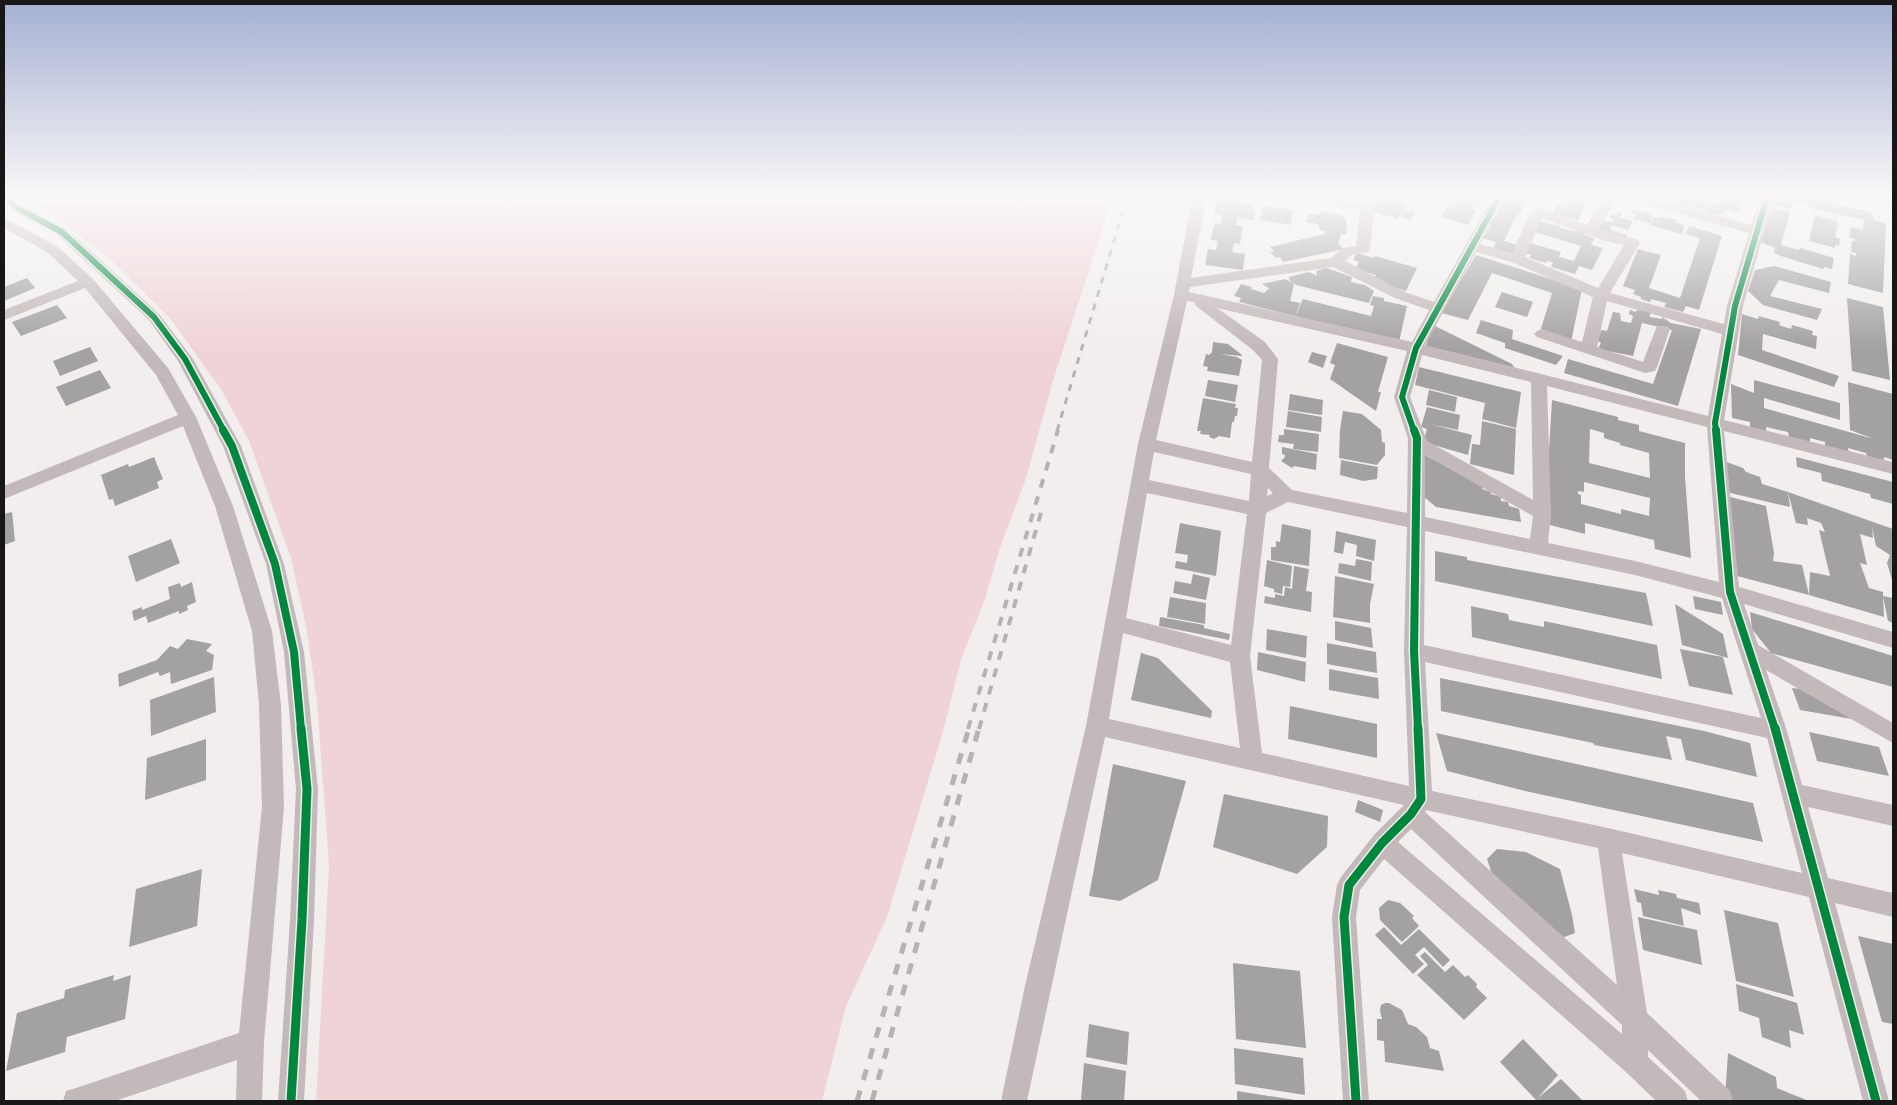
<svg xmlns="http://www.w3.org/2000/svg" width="1897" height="1105" font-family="'Alegreya Sans',sans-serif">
  <rect width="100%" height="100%" fill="#f2eeee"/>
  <polygon fill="#f0d3d7" points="19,194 1114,194 1055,374 1026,478 999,551 985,599 961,660 942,735 887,917 846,1006 822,1101 316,1101 329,866 317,701 307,631 291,558 249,441 222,391 170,318 110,259 60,221"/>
  <g fill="#a4a1a2" fill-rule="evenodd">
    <polygon points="1387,194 1412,194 1409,200 1400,198 1399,201 1407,203 1403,209 1414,212 1411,220 1398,216 1397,219 1369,210 1380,195 1386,196"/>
    <polygon points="1454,194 1485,194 1479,208 1473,206 1471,209 1476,211 1468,225 1441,217 1449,203 1457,205 1459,203 1451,200"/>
    <polygon points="1503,194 1530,194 1520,215 1517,214 1504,241 1521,246 1517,255 1494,248 1496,242 1482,238 1486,230 1488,231 1491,225 1489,224 1492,216 1495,217 1498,212 1495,211 1499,203 1503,204 1506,199 1501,198"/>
    <polygon points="1647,194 1687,194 1715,204 1720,203 1724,194 1752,194 1749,202 1740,203 1739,205 1743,206 1741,210 1737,213 1726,210 1722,214 1712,214 1704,211 1705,209 1692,206 1691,208 1677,204 1677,201"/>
    <polygon points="1772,194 1806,194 1805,196 1837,203 1837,205 1863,210 1872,213 1874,220 1886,223 1883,293 1848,284 1850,254 1856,256 1856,253 1851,252 1852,241 1855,241 1855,239 1849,237 1850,233 1851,227 1863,230 1864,220 1810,208 1810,205 1792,201 1791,209 1771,204"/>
    <polygon points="1576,195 1588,198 1578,221 1553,213 1559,201 1565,203 1568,197 1574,198"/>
    <polygon points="1217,199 1253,204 1252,208 1255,209 1254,220 1237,217 1236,225 1243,226 1240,244 1234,243 1232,252 1245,254 1243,270 1205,265 1208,249 1216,250 1218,241 1211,240 1214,223 1221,224 1222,215 1215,214"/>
    <polygon points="1263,205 1293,210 1291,225 1260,220"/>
    <polygon points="1772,207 1790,212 1781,245 1799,250 1800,248 1834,258 1832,269 1824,267 1823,269 1781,256 1774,253 1775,248 1756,240 1758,232 1764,234 1765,230 1760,228 1767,221 1769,215 1766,215 1767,209 1772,210"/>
    <polygon points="1632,210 1649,212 1648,214 1652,216 1650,223 1634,219 1636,214 1631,213"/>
    <polygon points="1320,211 1340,215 1346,219 1347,234 1341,234 1338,244 1344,249 1283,262 1280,257 1276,258 1270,252 1274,251 1270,247 1325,234 1325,231 1320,230 1318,224 1306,222 1308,214 1319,215"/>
    <polygon points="1618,212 1622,214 1620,217 1632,221 1630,228 1628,230 1612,225 1610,230 1627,235 1625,240 1604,233 1606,231 1597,229 1601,221 1613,222 1614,219 1610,218 1611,214 1616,216"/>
    <polygon points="1815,215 1838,222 1835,237 1840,239 1839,246 1835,245 1835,248 1809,241"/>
    <polygon points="1660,216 1676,220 1675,222 1684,225 1682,234 1650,225 1653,217 1659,218"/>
    <polygon points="1540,222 1561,226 1560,228 1585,233 1584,235 1594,238 1591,245 1603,248 1592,270 1579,266 1575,274 1551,267 1553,262 1547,261 1546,263 1529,258 1531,255 1524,253 1530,243 1561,252 1559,257 1574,261 1581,246 1535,232"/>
    <polygon points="1689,226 1722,236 1699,310 1686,306 1683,312 1664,307 1666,303 1651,299 1650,302 1641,299 1641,297 1633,294 1635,290 1623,286 1638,249 1661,255 1649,288 1680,298 1700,238 1686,234"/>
    <polygon points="1357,253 1373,258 1375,256 1417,268 1406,291 1380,283 1382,280 1375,277 1376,275 1355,269 1359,262 1353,260"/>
    <polygon points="1476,255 1582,289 1571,342 1540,332 1552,293 1492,273 1468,320 1441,313"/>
    <polygon points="1774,266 1831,282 1829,293 1779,280 1770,296 1822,309 1817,320 1763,305 1748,291 1755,270"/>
    <polygon points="1326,268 1352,277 1351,282 1365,285 1374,291 1369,303 1296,285 1290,281 1289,277 1309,272 1317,276 1316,271"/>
    <polygon points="27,278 35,288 4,301 4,287"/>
    <polygon points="1285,279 1294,284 1290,301 1300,303 1295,316 1239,302 1241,298 1234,296 1241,284 1252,287 1251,289 1264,293 1269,288 1262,284"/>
    <polygon points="1502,292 1533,302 1527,317 1495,307"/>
    <polygon points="1373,296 1384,298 1384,301 1407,306 1399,342 1295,316 1303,299 1371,316 1374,306 1370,305"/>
    <polygon points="1847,298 1883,307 1890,380 1852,371"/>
    <polygon points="57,305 67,318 21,336 12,322"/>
    <polygon points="1630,310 1636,312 1637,310 1650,312 1650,317 1662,319 1662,317 1671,323 1701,329 1678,406 1564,373 1568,359 1653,384 1672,330 1642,323 1633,356 1598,349 1601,343 1598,341 1601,330 1607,331 1613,312 1620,313 1621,321 1631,323 1633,316 1629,314"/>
    <polygon points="1742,314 1758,319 1759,316 1780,322 1779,325 1791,329 1792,325 1813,331 1812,335 1817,336 1816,349 1763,334 1762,350 1839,376 1834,387 1738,355"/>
    <polygon points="1481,320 1513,330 1512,339 1563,356 1556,365 1505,348 1505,343 1476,333"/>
    <polygon points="1433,325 1512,364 1515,369 1425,348"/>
    <polygon points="1213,342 1228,344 1242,355 1242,356 1220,354 1237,357 1242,360 1239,376 1207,371 1208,367 1203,366 1206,354 1209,355 1212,352"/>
    <polygon points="1337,343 1388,357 1378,392 1381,392 1376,411 1330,379 1335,365 1330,363"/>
    <polygon points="90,347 98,361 60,376 53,361"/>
    <polygon points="1312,352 1327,356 1323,368 1308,362"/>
    <polygon points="1419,367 1521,392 1516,428 1482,419 1485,403 1415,385"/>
    <polygon points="100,370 111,388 66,406 56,387"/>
    <polygon points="1208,380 1238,385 1235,402 1205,396"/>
    <polygon points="1754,380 1840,403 1840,420 1764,398 1764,408 1874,439 1850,430 1848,382 1893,394 1893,460 1884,457 1884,461 1867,457 1866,453 1848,448 1849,453 1825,447 1825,442 1810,438 1810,442 1789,437 1788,432 1766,427 1766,432 1750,428 1750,422 1732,418 1731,384 1754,393"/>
    <polygon points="1429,390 1457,397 1455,412 1426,405"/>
    <polygon points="1290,394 1323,400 1322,415 1288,410"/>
    <polygon points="1203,398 1236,404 1235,408 1238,408 1237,416 1235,416 1234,422 1232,422 1230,438 1219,436 1214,439 1209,437 1210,435 1200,434 1201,431 1197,431"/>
    <path d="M1552,400L1618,417V420L1639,425V431L1685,443V476L1691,558L1655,549L1654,540L1585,523V534L1550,525L1551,510L1547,483ZM1590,429L1604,433V438L1620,443V445L1649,453L1650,478L1589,463ZM1584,482L1650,498L1649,516L1621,509V514L1581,504V495L1578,494V491L1584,492Z"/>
    <polygon points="1427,407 1460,415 1458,430 1430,424 1472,435 1468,455 1423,442 1427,429 1421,427"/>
    <polygon points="1288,411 1322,417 1321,432 1286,427"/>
    <polygon points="1343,411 1362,414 1381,430 1382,442 1385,443 1385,455 1377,465 1339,458 1340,430"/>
    <polygon points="1482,421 1516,429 1514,475 1470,464 1472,444 1480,445"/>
    <polygon points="1284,429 1319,434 1318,452 1293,449 1294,444 1278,442 1279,435 1284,435"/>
    <polygon points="1282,447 1317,454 1316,470 1294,466 1292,468 1281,461 1285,457 1285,455 1282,454"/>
    <polygon points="1423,454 1483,486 1482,489 1491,492 1491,494 1501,497 1501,501 1508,502 1509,506 1519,509 1521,522 1436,507 1423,496"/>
    <polygon points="154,457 163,479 157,482 159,488 115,506 113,499 109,500 101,475 128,464 129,467"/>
    <polygon points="1796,457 1893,482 1893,504 1871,498 1870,494 1822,481 1821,473 1797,467"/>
    <polygon points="1341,460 1378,467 1377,479 1363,481 1340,475"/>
    <polygon points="1724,461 1743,468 1746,472 1760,477 1762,484 1788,492 1790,507 1726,492"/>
    <polygon points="1788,492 1893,529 1893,583 1887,563 1890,555 1876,546 1872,527 1873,538 1860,534 1867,565 1860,563 1869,588 1883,592 1883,596 1893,598 1893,623 1888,621 1883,596 1884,617 1809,595 1810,572 1830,576 1819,530 1825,532 1821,523 1807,518 1808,525 1796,523"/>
    <polygon points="1726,496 1766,506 1774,553 1773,561 1802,565 1809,595 1737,576"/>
    <polygon points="12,512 15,541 4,545 4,514"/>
    <polygon points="1180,523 1221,531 1216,576 1175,568 1176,561 1187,563 1188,555 1175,553"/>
    <polygon points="1282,524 1311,530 1309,566 1271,560 1271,547 1276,547 1276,541 1280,542"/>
    <polygon points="1336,531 1376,540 1374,561 1356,556 1357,545 1345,542 1343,554 1334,552"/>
    <polygon points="171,539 180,563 136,582 128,556"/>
    <polygon points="1435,551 1467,557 1467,560 1646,593 1653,626 1435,581"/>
    <polygon points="1356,559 1372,562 1371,581 1338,573 1339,563 1355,566"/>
    <polygon points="1267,560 1292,566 1290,587 1283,586 1282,594 1274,592 1274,589 1264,586"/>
    <polygon points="1294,566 1309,569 1306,591 1312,592 1311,612 1264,603 1265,596 1275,598 1275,594 1284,596 1285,587 1292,589"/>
    <polygon points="1193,574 1210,578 1206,600 1173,593 1175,581 1191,584"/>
    <polygon points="1335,576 1374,584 1370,604 1370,623 1333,617"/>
    <polygon points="192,582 196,602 187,606 188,610 179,614 179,611 148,623 146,616 134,621 132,611 142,607 142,610 170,599 168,587 180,583 181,587"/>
    <polygon points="1693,596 1721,602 1723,615 1695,609"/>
    <polygon points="1170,597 1206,603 1205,624 1167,617"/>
    <polygon points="1675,604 1723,634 1728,658 1682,645"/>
    <polygon points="1471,606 1508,614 1509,620 1544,627 1544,634 1544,621 1657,645 1662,679 1472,637"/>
    <polygon points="1750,612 1893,656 1893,687 1771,653 1752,629"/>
    <polygon points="1160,617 1204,625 1204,628 1230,634 1229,640 1159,626"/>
    <polygon points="1335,621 1371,628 1373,648 1335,640"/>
    <polygon points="1267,629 1307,636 1306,658 1266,650"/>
    <polygon points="187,639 212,644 206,651 214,655 212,670 171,684 170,672 160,676 158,672 119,687 118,674 157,660 170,646 178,649"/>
    <polygon points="1327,643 1376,652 1377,673 1327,664"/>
    <polygon points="1680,649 1723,657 1733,695 1689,686"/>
    <polygon points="1258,652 1306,662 1305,682 1257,670"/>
    <polygon points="1141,653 1158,658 1212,711 1211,718 1131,700"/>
    <polygon points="1329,669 1378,678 1379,699 1329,690"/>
    <polygon points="214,677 216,712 151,736 150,700"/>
    <polygon points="1440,678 1704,731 1750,743 1757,777 1686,760 1681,739 1666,736 1672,760 1594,745 1593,743 1441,711"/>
    <polygon points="1792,688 1810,690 1849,711 1852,719 1800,710"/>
    <polygon points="1290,706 1377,724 1377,758 1288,739"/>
    <polygon points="1809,732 1879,747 1889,776 1817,761"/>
    <polygon points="1436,733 1753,803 1763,842 1525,791 1447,771"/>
    <polygon points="206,739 206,780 145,800 147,758"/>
    <polygon points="1113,764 1186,781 1158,880 1120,901 1089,896"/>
    <polygon points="1224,794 1328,816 1327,847 1297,874 1213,847"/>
    <polygon points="1358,800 1383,810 1380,822 1355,812"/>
    <polygon points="1497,849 1526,852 1560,869 1572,915 1575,933 1562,938 1492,874 1487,859"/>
    <polygon points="202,869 197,926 129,947 136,889"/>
    <polygon points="1634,889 1659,895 1658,890 1676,894 1677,898 1699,903 1701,915 1681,908 1684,926 1643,916 1641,903 1637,902"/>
    <polygon points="1388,900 1400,903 1414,916 1412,918 1419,926 1402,942 1380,920 1379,908"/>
    <polygon points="1724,910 1778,923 1794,997 1736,981"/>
    <polygon points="1638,917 1697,930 1702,965 1643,950"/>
    <polygon points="1384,927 1401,945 1419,929 1450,960 1443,967 1424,947 1415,955 1424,964 1413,974 1375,935"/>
    <polygon points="1858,936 1893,944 1893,1024 1882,1022"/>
    <polygon points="1425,952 1445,972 1453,965 1465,977 1468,975 1477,984 1476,987 1487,998 1464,1020 1417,975 1428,965 1420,956"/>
    <polygon points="1233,963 1300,971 1306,1048 1236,1039"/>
    <polygon points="114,975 113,981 131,975 125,1019 67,1037 65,1052 6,1071 17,1013 64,998 65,990"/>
    <polygon points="1736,984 1797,1003 1804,1035 1789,1030 1791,1048 1762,1037 1759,1018 1739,1011"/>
    <polygon points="1385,1003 1389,1003 1402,1010 1408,1024 1416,1027 1427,1037 1430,1048 1439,1051 1444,1071 1385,1062 1384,1041 1377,1040 1377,1019 1382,1019 1380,1011 1381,1005"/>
    <polygon points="1089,1024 1129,1032 1127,1065 1086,1057"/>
    <polygon points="1523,1039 1558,1075 1536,1100 1500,1062"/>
    <polygon points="1234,1048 1303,1058 1305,1095 1235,1084"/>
    <polygon points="1728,1053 1776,1077 1777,1088 1809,1101 1734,1101 1725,1097"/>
    <polygon points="1084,1063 1126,1071 1124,1101 1081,1100"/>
    <polygon points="1561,1079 1583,1101 1534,1101"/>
    <polygon points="1237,1091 1295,1100 1295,1101 1237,1101"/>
  </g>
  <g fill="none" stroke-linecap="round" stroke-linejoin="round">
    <g fill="#c3b8ba" fill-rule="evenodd">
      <polygon points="4,194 9,194 24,206 67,229 159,314 193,359 241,446 284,564 304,652 318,789 314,920 304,1101 278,1101 290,920 296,789 284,652 266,564 223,446 178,361 149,320 57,235 14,212 4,203"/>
      <path d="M1193,194H1207L1191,278L1331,258L1343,248L1356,246L1360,210L1284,198L1278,194H1313L1361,202L1362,194H1376L1370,249L1368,252L1352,255L1345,261L1405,292L1434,302L1494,194H1507L1480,244L1512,253L1530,214L1535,209L1540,208L1587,225L1607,194H1641L1752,225L1761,194H1775L1743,306L1724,420L1893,462V474L1724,431L1739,587L1893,632V648L1744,604L1758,645L1893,723V743L1766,670L1787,731L1802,785L1893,805V826L1808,807L1828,878L1893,893V917L1835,903L1889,1101H1863L1809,897L1622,853L1647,1013L1730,1091L1733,1101H1701L1648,1050V1057L1685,1091L1688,1101H1656L1626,1072L1384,859L1360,890L1356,917L1369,1101H1343L1332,917L1337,885L1341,877L1374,835L1404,805L1105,737L1027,1101H1001L1025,986L1086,726L1138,444L1174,295ZM1619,197L1749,233L1727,306L1724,324L1610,293L1640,243L1638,240L1598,229ZM1542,218L1605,241L1624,245L1598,288L1525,257ZM1476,252L1512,262L1593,297L1582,342L1542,329L1537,331L1534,334L1537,337L1645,373L1655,371L1657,367L1670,329L1667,326H1657L1643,362L1597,347L1607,301L1722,334L1708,416L1425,345ZM1333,267L1395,298L1429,310L1412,342L1189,292L1190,287ZM1187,301L1194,302L1196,306L1253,350L1262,360L1252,462L1156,440ZM1217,308L1407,351L1394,397L1408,438L1407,513L1292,490L1269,468L1278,359L1265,342ZM1422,355L1531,382L1533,500L1427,441L1410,397ZM1547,386L1707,427L1719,582L1635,561L1548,543L1551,513ZM1154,452L1251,474L1249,501L1149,480ZM1425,455L1533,516L1530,539L1425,517ZM1268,488L1273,493L1267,496ZM1147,493L1247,514L1231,645L1126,618ZM1288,502L1407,527L1404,651L1409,786L1262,753L1250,656L1266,513ZM1425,531L1635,575L1722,598L1761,718L1424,645ZM1123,633L1230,662L1240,748L1109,719ZM1425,662L1767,738L1802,873L1608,828L1432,791ZM1426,810L1598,848L1617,985L1425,812ZM1411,829L1622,1025V1034L1398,842Z"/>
      <polygon points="1855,194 1878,194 1893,199 1893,207 1856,197"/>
      <polygon points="4,218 57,246 93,279 168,368 196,417 233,506 272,631 281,705 284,807 264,1042 262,1101 236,1101 237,1060 115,1101 63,1101 66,1091 76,1088 239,1033 262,807 259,705 252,631 215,506 183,426 4,499 4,486 178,415 156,375 85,288 4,320 4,310 78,281 47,252 4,228"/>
    </g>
    <polyline stroke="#b7b1b2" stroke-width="3" stroke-dasharray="7 7" stroke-linecap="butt" points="1057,431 1128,194"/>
    <g stroke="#b7b1b2" stroke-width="4" stroke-dasharray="9 9" stroke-linecap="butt">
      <polyline points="968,729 1058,430"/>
      <polyline points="979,729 1042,509"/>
    </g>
    <g stroke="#b7b1b2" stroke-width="5" stroke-dasharray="11 11" stroke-linecap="butt">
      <polyline points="857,1101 969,728"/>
      <polyline points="872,1101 979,728"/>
    </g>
    <defs>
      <g id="cycleway-far2">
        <polyline points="4,197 19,209 62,232 154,317 185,359 224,431"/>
        <polyline points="1414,431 1402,397 1416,348 1501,194"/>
        <polyline points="1716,431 1715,423 1735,306 1768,194"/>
      </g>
      <g id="cycleway-far1">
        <polyline points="223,430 232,446 275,564 294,652 301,729"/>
        <polyline points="1414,430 1417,438 1414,651 1418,729"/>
        <polyline points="1716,430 1730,592 1775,729"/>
      </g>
      <g id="cycleway">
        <polyline points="1775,728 1876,1101"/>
        <polyline points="291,1101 302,920 307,789 301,728"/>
        <polyline points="1356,1101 1344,917 1349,885 1382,843 1411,814 1421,799 1418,728"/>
      </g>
    </defs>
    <use href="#cycleway-far2" stroke="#f4eced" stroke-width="9"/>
    <use href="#cycleway-far1" stroke="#f4eced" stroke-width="11"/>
    <use href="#cycleway" stroke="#f4eced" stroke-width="12"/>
    <use href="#cycleway-far2" stroke="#00873e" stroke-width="6"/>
    <use href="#cycleway-far1" stroke="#00873e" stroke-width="8"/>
    <use href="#cycleway" stroke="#00873e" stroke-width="9"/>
  </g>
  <linearGradient id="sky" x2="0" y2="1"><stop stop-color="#a4b0d3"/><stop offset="0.56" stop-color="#f9f7f7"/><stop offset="1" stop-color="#f9f7f7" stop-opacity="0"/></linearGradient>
  <rect width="1897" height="349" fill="url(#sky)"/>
  <rect width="1897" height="1105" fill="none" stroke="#181616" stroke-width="10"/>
</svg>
